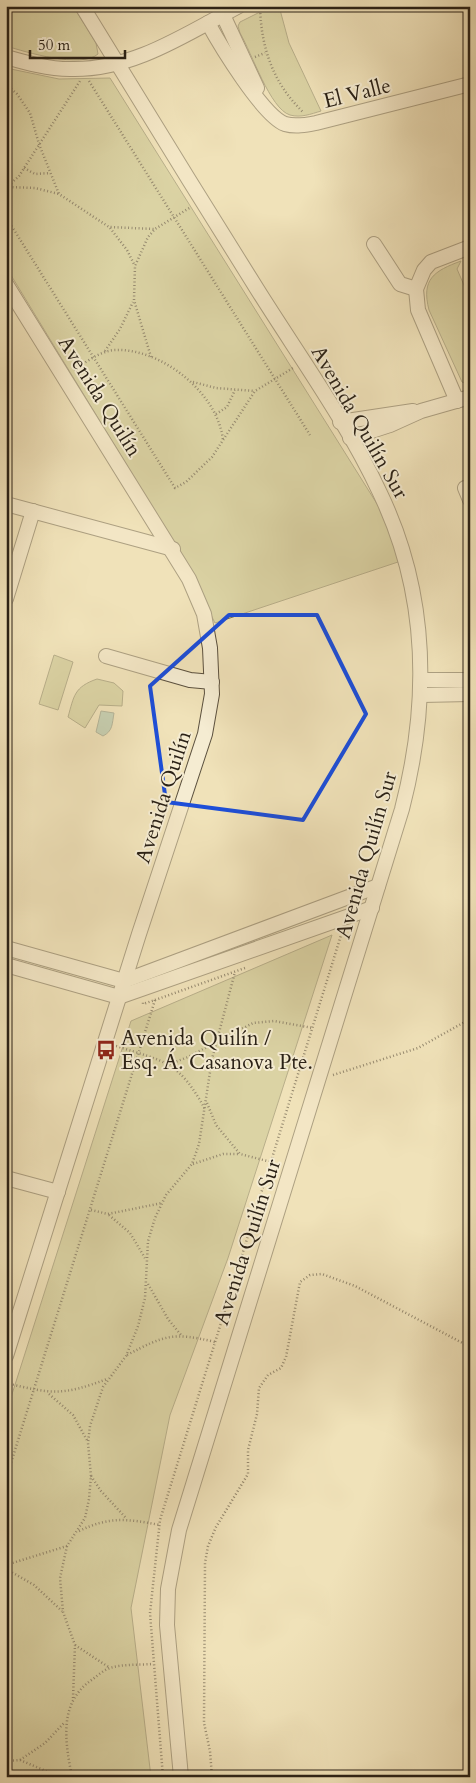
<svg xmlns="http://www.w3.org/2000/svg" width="476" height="1783" font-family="Cardo,serif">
  <rect width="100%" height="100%" fill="#f0e2b9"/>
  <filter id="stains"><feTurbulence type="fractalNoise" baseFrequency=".004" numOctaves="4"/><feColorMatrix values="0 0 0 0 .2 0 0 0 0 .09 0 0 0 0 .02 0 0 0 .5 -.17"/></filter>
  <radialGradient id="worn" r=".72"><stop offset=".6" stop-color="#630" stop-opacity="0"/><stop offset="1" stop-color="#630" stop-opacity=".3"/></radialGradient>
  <g fill="#c0c18b" stroke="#757150">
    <path d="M6,6H73L96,43L98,54C81,69 26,52 6,46Z"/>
    <path d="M272,6H279L289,43L321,111C311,114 301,118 290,115C270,109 252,53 240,33L238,26L240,22Z"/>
    <polygon points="6,68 59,79 110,78 389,523 407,559 215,623 182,556 6,267"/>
    <path d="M461,261L457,269L470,299V385L462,382L429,310C421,279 434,271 461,261Z"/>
    <polygon points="54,655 73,662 58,710 39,704"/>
    <path d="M97,679L114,683L123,691L122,706L99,705L85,728L68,717C74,696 74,687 97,679Z"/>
    <polygon points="332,935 228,1258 170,1415 131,1608 151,1777 6,1777 6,1413 131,1021"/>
  </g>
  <path fill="#9abeae" stroke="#6d7f71" d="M101,711L114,713C112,724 113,731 103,736L96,732Z"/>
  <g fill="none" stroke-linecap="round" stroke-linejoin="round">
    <defs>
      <g id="minor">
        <path d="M82,6C140,101 198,195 257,289C299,356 347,422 380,493C429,595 430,701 402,809L179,1530L168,1589L167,1625L181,1777"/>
        <polyline points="223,15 257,88"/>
        <path d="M208,23C220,45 263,116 285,124C295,127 306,125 316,123L470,84"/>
        <path d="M6,57C27,63 48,69 70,69C132,71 186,34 239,6"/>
        <polyline points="374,244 400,284 416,289"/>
        <polyline points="6,284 189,579 204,614 210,648 212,694 205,734 139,934 6,1356"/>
        <polyline points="457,401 418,310 416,289 424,270 431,262 470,247"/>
        <polyline points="340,422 413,411"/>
        <polyline points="350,438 390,425 421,411 470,397"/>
        <polyline points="465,488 470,500"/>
        <polyline points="6,504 173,549"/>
        <polyline points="6,599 33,511"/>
        <polyline points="106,656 190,680 212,682"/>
        <polyline points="422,680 470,680"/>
        <polyline points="422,695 470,694"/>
        <polyline points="6,948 124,981 378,886"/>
        <polyline points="6,965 119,997 372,908"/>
        <polyline points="6,1178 58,1192"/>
      </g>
    </defs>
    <use href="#minor" stroke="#5c513f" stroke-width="16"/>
    <g stroke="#2a2116" stroke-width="2.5" stroke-dasharray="1 2.5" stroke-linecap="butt">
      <path d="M260,6C261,48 273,83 303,112"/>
      <polyline points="255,57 265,53"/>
      <polyline points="89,81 310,435"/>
      <polyline points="6,84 17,94 30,113 39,144 59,194 109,227 155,229"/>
      <polyline points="24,168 35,174 50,173"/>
      <polyline points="9,187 35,188 59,194"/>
      <polyline points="6,188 19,176 80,81"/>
      <polyline points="6,217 175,488 186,482 212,457 255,391 293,368"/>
      <polyline points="110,228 127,250 135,266"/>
      <polyline points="105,351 120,329 133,302"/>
      <polyline points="151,357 134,300 135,266 148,237 155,229 191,207"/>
      <path d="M74,370C86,362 100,351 115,350C162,348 219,394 223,441"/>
      <polyline points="193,382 216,388 255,391"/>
      <polyline points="216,414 227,407 235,390"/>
      <polyline points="155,1000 245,968"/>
      <path d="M116,1046C165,1062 178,1060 205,1109"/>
      <polyline points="170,1064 188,1057 253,1023 274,1021 313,1028"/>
      <polyline points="333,1075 418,1048 470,1019"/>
      <polyline points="207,1103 216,1125 240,1154 271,1162"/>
      <polyline points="193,1164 223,1154 240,1154"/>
      <polyline points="91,1210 108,1214 162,1203"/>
      <polyline points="109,1215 130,1233 145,1258"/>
      <polyline points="148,1284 168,1319 181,1335"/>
      <path d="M127,1355C165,1335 173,1332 215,1342"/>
      <path d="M6,1383C52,1394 62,1396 107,1379"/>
      <polyline points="49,1394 73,1415 88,1442"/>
      <polyline points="91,1476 101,1491 126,1518"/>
      <polyline points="6,1479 155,1000 143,1004 143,1002"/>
      <path d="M79,1531C110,1516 128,1519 160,1525"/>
      <polyline points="6,1565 67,1546"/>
      <polyline points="6,1569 34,1585 62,1611"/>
      <polyline points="75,1645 110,1668"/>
      <polyline points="73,1698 75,1645 63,1612 60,1578 67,1546 85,1518 89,1499 91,1476 88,1443 90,1426 103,1387 126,1356 138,1326 145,1298 148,1241 155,1218 166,1195 192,1164 199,1144 212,1059 235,972"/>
      <polyline points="20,1760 45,1743 65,1722"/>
      <polyline points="6,1761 20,1760 60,1777"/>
      <path d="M72,1777C65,1741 58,1702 93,1679C98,1675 104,1670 110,1668C122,1664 139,1665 152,1664"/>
      <polyline points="163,1777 150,1613 160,1520 342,932"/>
      <polyline points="212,1777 210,1751 204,1723 205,1563 208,1546 216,1527 248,1474 248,1450 257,1414 259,1388 268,1375 281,1368 286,1357 300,1282 310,1275 322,1274 355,1286 470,1347"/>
    </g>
    <use href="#minor" stroke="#f5ecd2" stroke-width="14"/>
  </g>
  <path d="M0 0H476V1783H0ZM229,615H317L366,714L303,820L166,802L150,686Z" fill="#f0e2b9" fill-opacity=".55" fill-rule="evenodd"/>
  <path fill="none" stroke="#1d4ed8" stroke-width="4" stroke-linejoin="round" d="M229,615H317L366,714L303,820L166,802L150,686Z"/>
  <defs>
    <symbol id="bus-bare" viewBox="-9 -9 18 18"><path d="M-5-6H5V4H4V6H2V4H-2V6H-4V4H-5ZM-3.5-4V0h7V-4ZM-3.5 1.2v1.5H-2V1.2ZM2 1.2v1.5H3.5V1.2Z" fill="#8f2418" stroke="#f5ecd2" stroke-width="2.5" paint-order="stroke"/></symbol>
  </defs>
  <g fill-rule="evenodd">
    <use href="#bus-bare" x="92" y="1036" width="28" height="28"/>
  </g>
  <g text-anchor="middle" stroke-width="4" stroke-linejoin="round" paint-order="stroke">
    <g font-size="21" fill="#2a2116" stroke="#f5ecd2">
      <text transform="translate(357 93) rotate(-14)" y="7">El Valle</text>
      <text transform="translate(100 396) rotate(58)" y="7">Avenida Quilín</text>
      <text transform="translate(360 422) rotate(60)" y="7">Avenida Quilín Sur</text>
      <text transform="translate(163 797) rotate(-72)" y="7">Avenida Quilín</text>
      <text transform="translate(366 855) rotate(-74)" y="7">Avenida Quilín Sur</text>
      <text transform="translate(247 1242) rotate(-72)" y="7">Avenida Quilín Sur</text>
    </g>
    <g font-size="21" fill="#2a2116" stroke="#f5ecd2" text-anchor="start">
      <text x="121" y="1045">Avenida Quilín /<tspan x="121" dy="24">Esq. Á. Casanova Pte.</tspan></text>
    </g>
  </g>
  <rect width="476" height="1783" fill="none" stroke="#f0e2b9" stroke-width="25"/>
  <rect x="8" y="8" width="461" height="1768" fill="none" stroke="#2a2116" stroke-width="2.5"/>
  <rect x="12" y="12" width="451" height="1758" fill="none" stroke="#2a2116"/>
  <path d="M30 50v8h95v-8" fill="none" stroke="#2a2116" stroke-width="2.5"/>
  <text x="38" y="50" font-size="15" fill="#2a2116" stroke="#f5ecd2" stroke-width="4" paint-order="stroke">50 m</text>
  <rect width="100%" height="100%" filter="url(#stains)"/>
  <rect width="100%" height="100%" fill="url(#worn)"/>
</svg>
